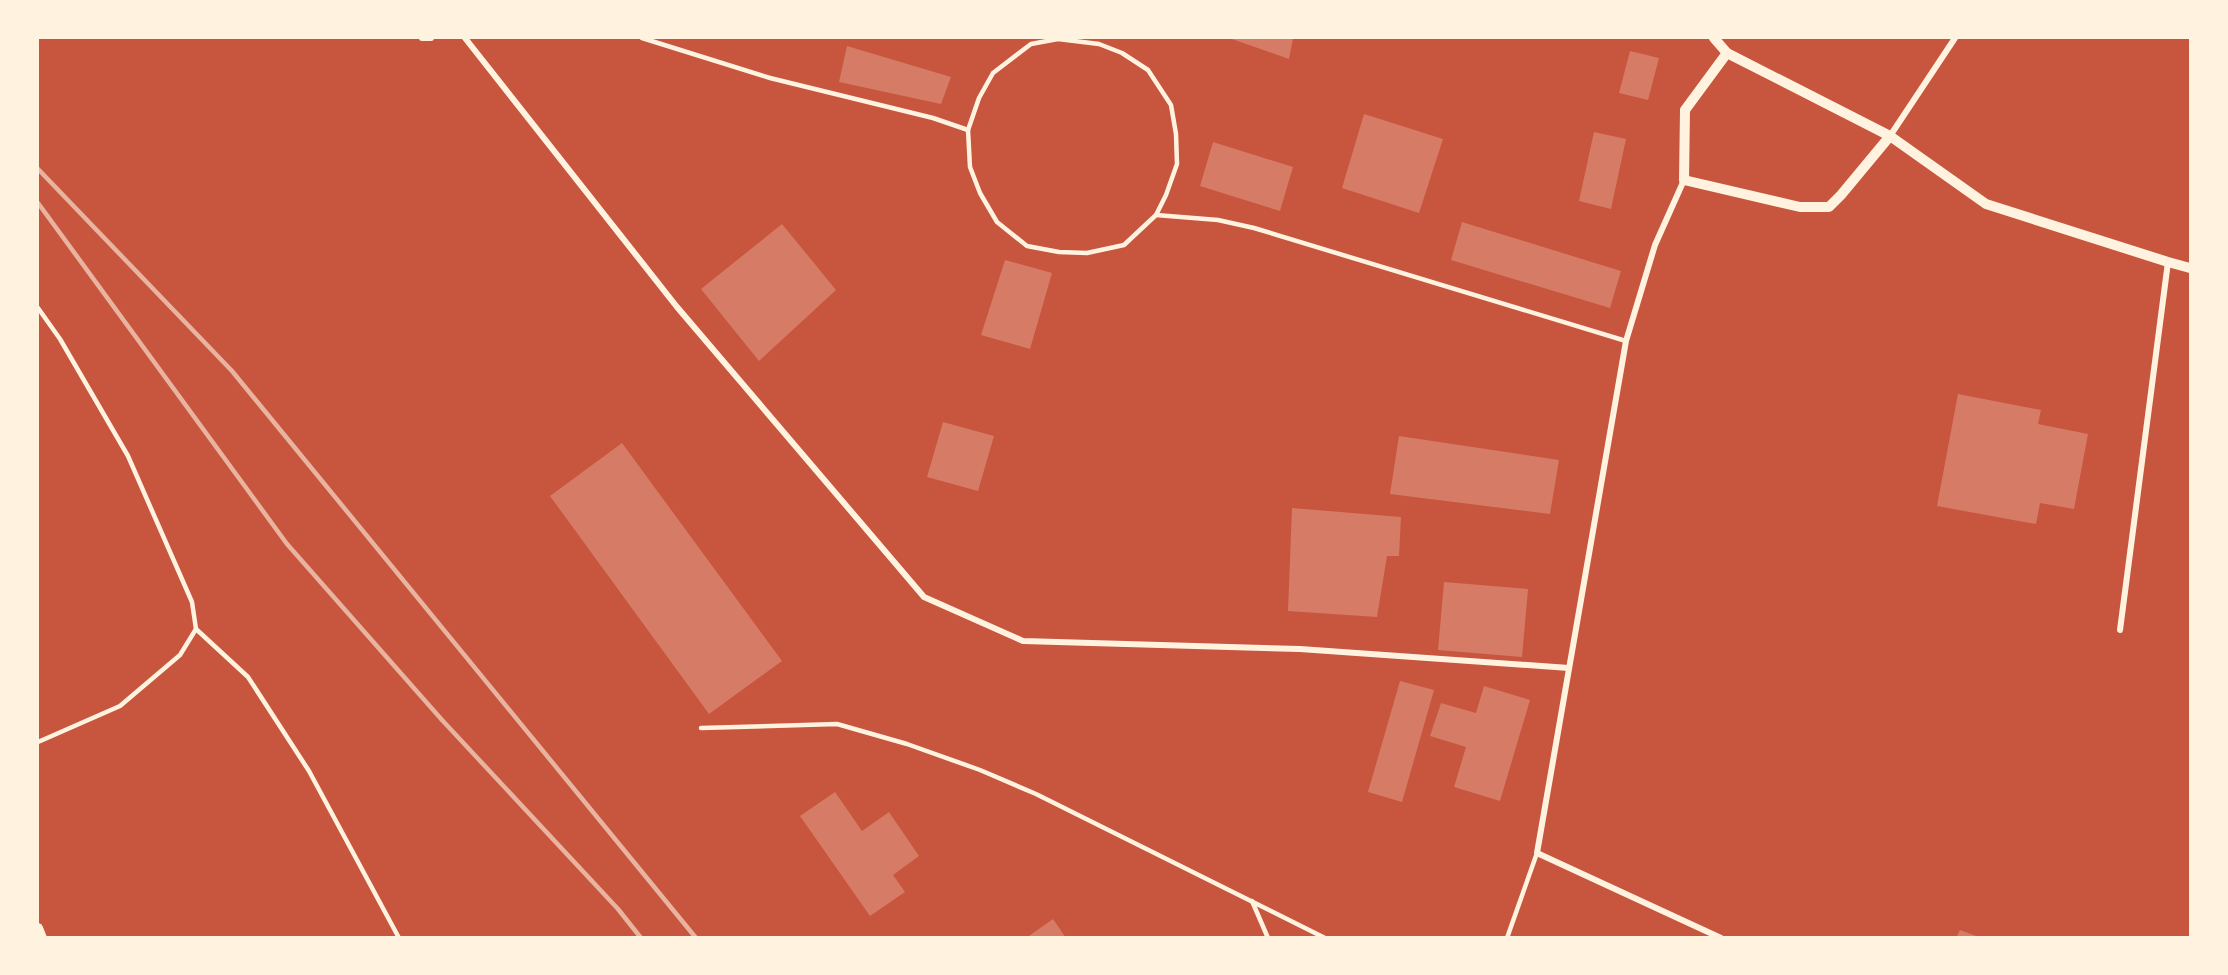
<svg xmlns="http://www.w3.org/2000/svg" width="2228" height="975" font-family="'Roboto Condensed',sans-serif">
  <rect width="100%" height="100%" fill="#c8553d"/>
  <g fill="#d67c66">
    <polygon points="1229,38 1293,38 1289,59"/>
    <polygon points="847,46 951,77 941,104 839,82"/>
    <polygon points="1630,51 1659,58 1648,100 1619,93"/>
    <polygon points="1364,114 1443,139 1419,213 1342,188"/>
    <polygon points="1594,132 1626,139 1611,209 1579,201"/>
    <polygon points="1213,142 1293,167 1280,211 1200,186"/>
    <polygon points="1462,222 1621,271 1610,308 1451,260"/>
    <polygon points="782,224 836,290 759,361 701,289"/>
    <polygon points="1005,260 1052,273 1030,349 981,335"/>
    <polygon points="1958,394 2041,410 2038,424 2088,434 2074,509 2040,503 2036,524 1937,506"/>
    <polygon points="943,422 994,436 978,491 927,477"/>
    <polygon points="1399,436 1559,460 1550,514 1390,494"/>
    <polygon points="622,443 782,661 709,714 550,496"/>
    <polygon points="1292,508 1401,517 1399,556 1387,556 1377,617 1288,611"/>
    <polygon points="1444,582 1528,589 1522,657 1438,650"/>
    <polygon points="1400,681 1434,690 1402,802 1368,792"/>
    <polygon points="1484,686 1530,700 1500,801 1454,787 1466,747 1430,736 1441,703 1476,713"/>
    <polygon points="835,792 862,831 889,812 919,856 893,875 905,892 870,916 800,816"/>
    <polygon points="1053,919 1066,938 1026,938"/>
    <polygon points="1960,930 1979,937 1979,938 1956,938"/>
  </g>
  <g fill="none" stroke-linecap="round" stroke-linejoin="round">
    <g stroke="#fff3e0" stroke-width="4.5">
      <polyline points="642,38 770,78 933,118 968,130"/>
      <polygon points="1058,39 1099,44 1122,53 1148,70 1171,105 1176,134 1177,164 1166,195 1156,215 1124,245 1087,253 1059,252 1027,246 997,222 980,193 970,167 968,130 979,98 993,73 1031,44"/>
      <polyline points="1156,215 1218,220 1254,228 1626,341"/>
      <polyline points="38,308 60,339 128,456 192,602 196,629 180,655 120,706 38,742"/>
      <polyline points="196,629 248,677 309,771 399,938"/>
      <polyline points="701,728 837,724 907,744 980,770 1036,794 1325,938"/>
      <polyline points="1252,901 1268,938"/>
      <polyline points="1507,938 1537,853"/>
    </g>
    <g stroke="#fff3e0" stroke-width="6">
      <polyline points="422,38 431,38"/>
      <polyline points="465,38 677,307 924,597 1023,641 1300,649 1569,668"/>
      <polyline points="1890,136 1955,38"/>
      <polyline points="1684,180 1655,245 1626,341 1537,853 1721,938"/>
      <polyline points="2120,630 2168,262"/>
    </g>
    <g stroke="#fff3e0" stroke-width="10">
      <polyline points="1714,38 1727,53"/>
      <polygon points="1727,53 1890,136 1841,195 1829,207 1800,207 1684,180 1685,110"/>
      <polyline points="1890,136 1986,204 2168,262 2190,268"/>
      <polyline points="38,928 42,938"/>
    </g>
    <g stroke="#e9b49f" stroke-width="4.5">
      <polyline points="38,169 232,371 696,938"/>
      <polyline points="38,203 287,544 442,720 618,909 641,938"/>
    </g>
  </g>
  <rect width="2228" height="975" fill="none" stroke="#fff3e0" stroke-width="78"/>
</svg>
